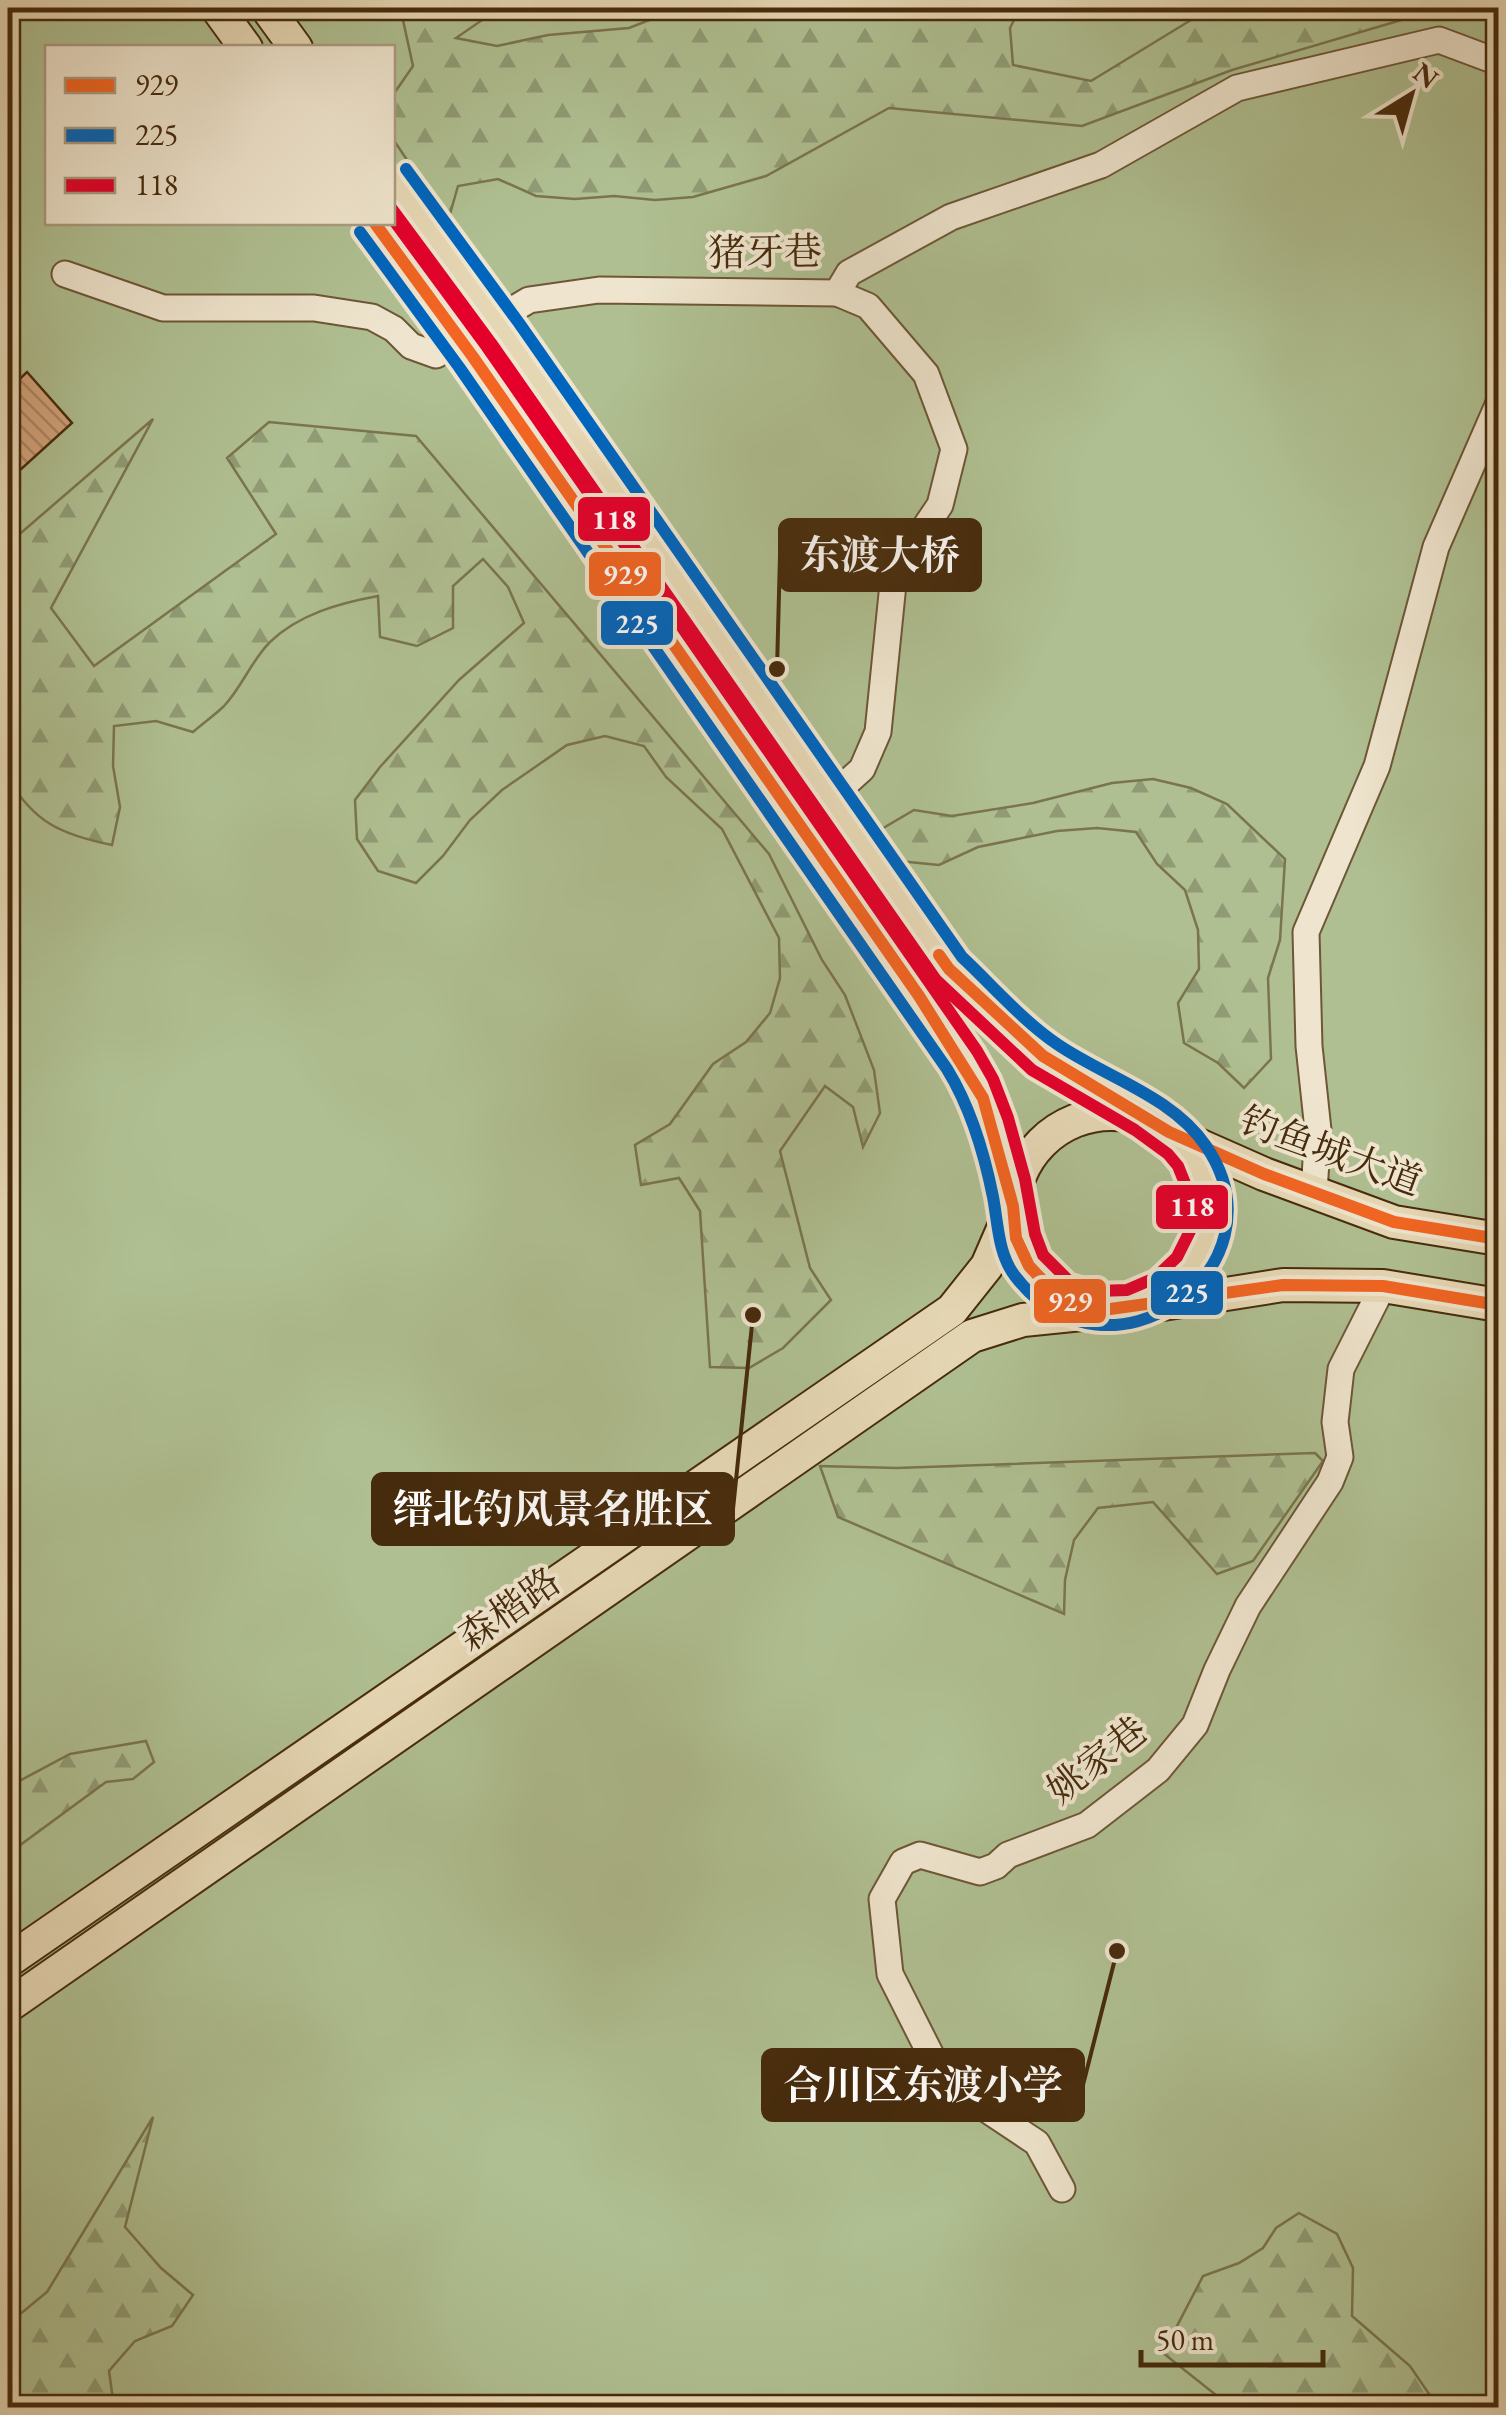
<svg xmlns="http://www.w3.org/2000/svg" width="1506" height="2415" font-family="'EB Garamond','Noto Serif SC',serif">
  <defs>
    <pattern id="forest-firs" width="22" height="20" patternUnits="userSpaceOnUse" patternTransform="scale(2.5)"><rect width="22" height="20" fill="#afbf91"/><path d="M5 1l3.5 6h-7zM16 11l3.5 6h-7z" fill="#909b75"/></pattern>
    <pattern id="building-back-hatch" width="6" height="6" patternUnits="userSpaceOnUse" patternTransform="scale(2.5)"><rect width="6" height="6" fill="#d4a57d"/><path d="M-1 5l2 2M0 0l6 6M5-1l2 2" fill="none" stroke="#ae8765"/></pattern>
  </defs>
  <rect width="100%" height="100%" fill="#e6d7b4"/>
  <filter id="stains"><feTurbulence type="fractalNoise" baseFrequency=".002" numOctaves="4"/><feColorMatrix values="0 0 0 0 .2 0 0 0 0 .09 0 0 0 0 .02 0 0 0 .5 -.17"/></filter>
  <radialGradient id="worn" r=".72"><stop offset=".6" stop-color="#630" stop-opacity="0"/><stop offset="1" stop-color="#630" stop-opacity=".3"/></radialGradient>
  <path fill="#afbf91" stroke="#7a754e" stroke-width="2.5" fill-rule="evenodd" d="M8,8H1498V2407H8ZM48,48H392V222H48Z"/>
  <g fill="url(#forest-firs)" stroke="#7a754e" stroke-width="2.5">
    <polygon points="397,8 478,8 488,16 456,38 497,46 548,35 629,28 680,8 1020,8 1010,28 1013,65 1091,81 1191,20 1220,8 1442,8 1232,70 1082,126 889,108 766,176 693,197 655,200 614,196 575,199 536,196 498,179 458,186 448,221 393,139 393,95 413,66 401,11"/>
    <path d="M153,419L51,608L94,666L276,534L227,458L269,422L416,436L769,854L822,960L845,995L874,1070L880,1113L863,1147L853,1107L825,1086L780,1151L810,1268L831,1300L783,1348L749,1368L710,1367L700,1211L679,1178L641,1185L635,1145L670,1124L713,1064L746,1042L770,1013L780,978L779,938L722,829L666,777L644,746L605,736L567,745L502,790L470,820L443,856L416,883L378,871L357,839L355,800L380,767L459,680L524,623L508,587L483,559L453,586V628L417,646L380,637L378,596C340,603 299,614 270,642C251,661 242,687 224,706C215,715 203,723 193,732L156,721L114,726L113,766L120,807L112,845C63,835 33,823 8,777V544Z"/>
    <polygon points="1153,779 1191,788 1227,804 1285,859 1280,940 1268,978 1271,1059 1244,1088 1218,1063 1184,1043 1178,1003 1199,969 1198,930 1185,890 1157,864 1136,832 1097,828 1057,831 978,847 939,865 899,861 880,830 914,810 952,816 1033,803 1112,783"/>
    <polygon points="1315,1453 1323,1461 1253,1561 1217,1574 1153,1502 1098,1508 1074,1540 1065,1580 1064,1614 838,1517 820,1466 897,1468"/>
    <polygon points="146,1741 154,1762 133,1779 106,1782 8,1854 8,1787 70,1754"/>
    <polygon points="153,2117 125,2227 161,2268 193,2295 172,2326 135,2341 109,2371 114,2407 19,2407 8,2375 8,2324 47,2292"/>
    <polygon points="1299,2213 1337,2234 1353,2268 1352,2316 1410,2366 1438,2407 1231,2407 1163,2353 1203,2276 1239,2263 1263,2248 1276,2228"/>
  </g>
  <polygon fill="url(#building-back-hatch)" stroke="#462b0c" stroke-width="2.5" points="27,372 72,423 8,481 8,390"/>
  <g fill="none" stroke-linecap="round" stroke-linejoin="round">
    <defs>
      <g id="minor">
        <polyline points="65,274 163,308 314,308 372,317 394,329 411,346 436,355 529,300 599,290 837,293 849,273 951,217 1101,165 1237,88 1439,40 1498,62"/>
        <polyline points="830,798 862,769 878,732 893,584 915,542 940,505 954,449 926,374 868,306 837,293"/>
        <polyline points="1314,1192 1318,1130 1309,1046 1306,932 1377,766 1436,547 1498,405"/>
        <polyline points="1062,2189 1037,2143 944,2081 890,1974 882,1899 903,1862 920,1855 980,1872 996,1866 1008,1855 1087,1825 1158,1770 1195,1725 1217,1670 1248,1606 1330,1482 1340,1457 1335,1422 1341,1369 1383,1286"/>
      </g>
      <g id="major">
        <polyline points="217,8 246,48"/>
        <polyline points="267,8 296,48"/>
        <polyline points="505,333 949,969 1043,1056 1169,1132 1264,1174 1394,1222 1498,1239"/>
        <polyline points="473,357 919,996 983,1098 1013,1206"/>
        <circle cx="1111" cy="1212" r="98"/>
        <polyline points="8,1961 952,1310 987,1266 1013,1206"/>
        <polyline points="8,2006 972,1336 1023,1320 1131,1309 1283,1285 1383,1286 1498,1305"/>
      </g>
    </defs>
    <use href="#minor" stroke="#6e5636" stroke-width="29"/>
    <use href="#major" stroke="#462b0c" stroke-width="36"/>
    <use href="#minor" stroke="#efe5ce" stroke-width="25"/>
    <use href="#major" stroke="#e6d7b4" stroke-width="32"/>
    <defs>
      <g id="major-bridge">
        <polyline points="392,179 505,333"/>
        <polyline points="374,222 473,357"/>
      </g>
    </defs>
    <use href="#major-bridge" stroke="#462b0c" stroke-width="36" stroke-linecap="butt"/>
    <use href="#major-bridge" stroke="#e6d7b4" stroke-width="32"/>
    <defs>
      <g id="bus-1">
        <polyline points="374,222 473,357 919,996 983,1098 1013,1206 1016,1238 1029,1266 1051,1289 1075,1304 1103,1310 1283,1285 1383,1286 1498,1305"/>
        <polyline points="939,955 949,969 1043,1056 1169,1132 1264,1174 1394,1222 1498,1239"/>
      </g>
      <path id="bus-2" d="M360,232L459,367L947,1069C971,1108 984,1152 993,1197C998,1223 998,1254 1015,1276C1108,1398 1290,1269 1206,1146C1172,1096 1105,1077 1057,1044C1022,1020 993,986 962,957L519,323L406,169"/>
      <polyline id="bus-3" points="392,209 491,343 936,980 1032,1070 1135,1130 1168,1154 1178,1166 1192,1201 1190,1231 1177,1257 1155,1278 1127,1290 1097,1291 1069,1281 1043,1255 1035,1234 1025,1179 1008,1118 993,1079 977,1051 487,347 392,218"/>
    </defs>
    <use href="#bus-1" stroke="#efe5ce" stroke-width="20"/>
    <use href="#bus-2" stroke="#efe5ce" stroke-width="20"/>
    <use href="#bus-3" stroke="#efe5ce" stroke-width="20"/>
    <use href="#bus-1" stroke="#f26522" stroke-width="12"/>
    <use href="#bus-2" stroke="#0065bd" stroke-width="12"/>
    <use href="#bus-3" stroke="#e4002b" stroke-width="12"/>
  </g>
  <g text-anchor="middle" stroke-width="8" stroke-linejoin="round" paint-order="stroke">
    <g font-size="38" fill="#462b0c" stroke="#efe5ce">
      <text transform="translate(765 252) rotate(-1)" y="13">猪牙巷</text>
      <text transform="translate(1331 1151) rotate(20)" y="13">钓鱼城大道</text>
      <text transform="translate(509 1609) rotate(-35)" y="13">森楷路</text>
      <text transform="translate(1097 1760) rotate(-38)" y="13">姚家巷</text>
    </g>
  </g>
  <path fill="none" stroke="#462b0c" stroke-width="4" d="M777 669L780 555M753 1315L733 1509M1117 1951L1083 2085"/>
  <g fill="#462b0c" stroke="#efe5ce" stroke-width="4">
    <circle cx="777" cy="669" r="10"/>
    <circle cx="753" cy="1315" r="10"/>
    <circle cx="1117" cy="1951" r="10"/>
  </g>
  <g fill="#462b0c" stroke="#462b0c" stroke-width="4">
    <rect x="780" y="520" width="200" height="70" rx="10"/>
    <rect x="373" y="1474" width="360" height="70" rx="10"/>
    <rect x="763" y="2050" width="320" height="70" rx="10"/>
  </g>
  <g font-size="40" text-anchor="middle" font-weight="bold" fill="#fff">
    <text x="880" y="569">东渡大桥</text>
    <text x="553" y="1523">缙北钓风景名胜区</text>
    <text x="923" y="2099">合川区东渡小学</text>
  </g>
  <g stroke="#efe5ce" stroke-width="4">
    <rect x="576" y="495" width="76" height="48" rx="10" fill="#e4002b"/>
    <rect x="587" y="550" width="76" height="48" rx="10" fill="#f26522"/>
    <rect x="599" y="599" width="76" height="48" rx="10" fill="#0065bd"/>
    <rect x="1154" y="1183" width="76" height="48" rx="10" fill="#e4002b"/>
    <rect x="1149" y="1269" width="76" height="48" rx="10" fill="#0065bd"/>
    <rect x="1032" y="1277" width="76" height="48" rx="10" fill="#f26522"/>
  </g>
  <g font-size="28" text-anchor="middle" font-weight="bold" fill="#fff">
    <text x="614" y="529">118</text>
    <text x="625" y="584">929</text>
    <text x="637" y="633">225</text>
    <text x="1192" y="1216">118</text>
    <text x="1187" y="1302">225</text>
    <text x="1070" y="1311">929</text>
  </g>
  <rect width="1506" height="2415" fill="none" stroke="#e6d7b4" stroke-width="40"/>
  <rect x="10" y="10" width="1486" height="2395" fill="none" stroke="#462b0c" stroke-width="5"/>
  <rect x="20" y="20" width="1466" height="2375" fill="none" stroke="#462b0c" stroke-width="2.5"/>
  <rect x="45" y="45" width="350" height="180" fill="#efe5ce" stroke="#ab9b80" stroke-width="2.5"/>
  <rect x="65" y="78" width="50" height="15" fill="#f26522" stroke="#ab9b80" stroke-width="2.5"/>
  <text x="135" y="95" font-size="30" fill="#462b0c">929</text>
  <rect x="65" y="128" width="50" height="15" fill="#0065bd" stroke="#ab9b80" stroke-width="2.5"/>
  <text x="135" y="145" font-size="30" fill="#462b0c">225</text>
  <rect x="65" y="178" width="50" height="15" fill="#e4002b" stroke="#ab9b80" stroke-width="2.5"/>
  <text x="135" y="195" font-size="30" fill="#462b0c">118</text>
  <g transform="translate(1411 95) rotate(37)" stroke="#efe5ce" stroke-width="8" paint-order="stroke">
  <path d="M0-8L18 38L0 25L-18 38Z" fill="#462b0c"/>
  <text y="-15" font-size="28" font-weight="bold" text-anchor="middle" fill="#462b0c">N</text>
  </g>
  <path d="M1141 2350v15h182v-15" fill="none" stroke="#462b0c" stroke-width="5"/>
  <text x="1156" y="2350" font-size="30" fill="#462b0c" stroke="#efe5ce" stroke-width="8" paint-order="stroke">50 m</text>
  <rect width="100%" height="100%" filter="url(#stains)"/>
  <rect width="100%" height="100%" fill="url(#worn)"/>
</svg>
